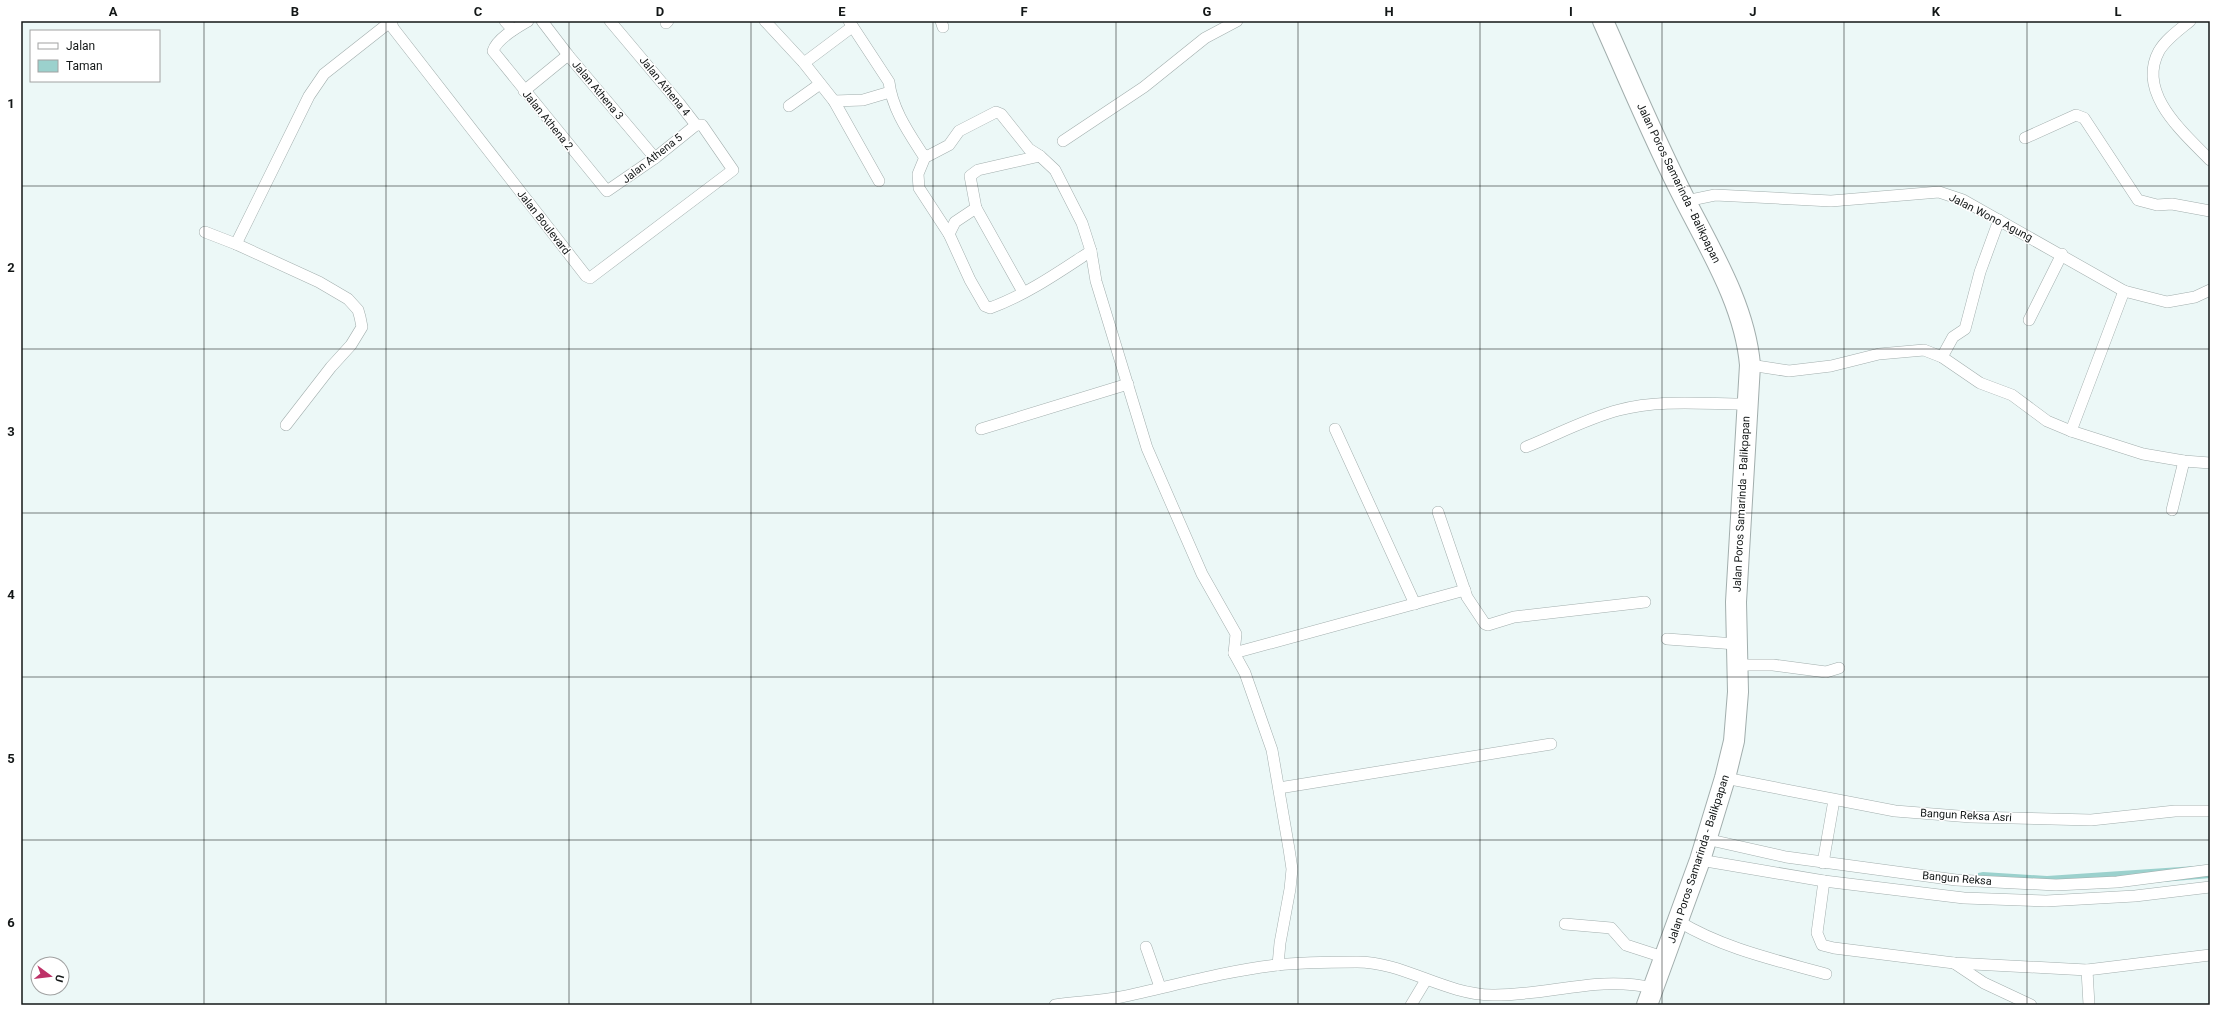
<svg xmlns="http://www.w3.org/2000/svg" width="2231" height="1026" font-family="Roboto,sans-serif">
  <rect width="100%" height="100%" fill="#ecf8f7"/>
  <polygon fill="#9bd1cd" points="2210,865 2210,878 2151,883 1978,883 1978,873 1983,872 2047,876"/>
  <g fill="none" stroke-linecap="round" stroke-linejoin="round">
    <defs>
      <g id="street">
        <polyline points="391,21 393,28 586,276 590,278 733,170 702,125 696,125 679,103 610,21"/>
        <polyline points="505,21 513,30"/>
        <path d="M528,21C518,27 497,38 493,51L607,191L655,158L696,125"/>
        <polyline points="542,21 568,55 655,158"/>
        <polyline points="765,21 804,63 834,101 879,181"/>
        <path d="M849,21L889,82C892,109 909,133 923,155L928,156L949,145L959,131L996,112L1001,114L1029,149L1040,156L1055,170L1082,223L1091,251L1096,281L1147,448L1202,574L1236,634L1234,653L1245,673L1272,750L1289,849L1292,869L1290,889L1280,943L1278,965"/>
        <polyline points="941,21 943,27"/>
        <path d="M2190,21C2179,30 2166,39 2159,51C2136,93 2184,133 2210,160"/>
        <polyline points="666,23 668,21"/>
        <polyline points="804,63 852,27"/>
        <polyline points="524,91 568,55"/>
        <polyline points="834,101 863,100 890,92"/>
        <polyline points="789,106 820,84"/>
        <polyline points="2025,138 2076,115 2084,118 2138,200 2157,205 2172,204 2210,211"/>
        <polyline points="1063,141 1144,87 1205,38 1237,21"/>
        <path d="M1040,156L978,170L970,176L976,208L955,222L949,234L970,280L985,306L990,308C1026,295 1059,272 1091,251"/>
        <polyline points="925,157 918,174 919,188 949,234"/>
        <polyline points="1686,201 1715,195 1831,201 1939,192 1963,200 2124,291 2167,302 2195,297 2210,290"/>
        <polyline points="976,208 1023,292"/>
        <polyline points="205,232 236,244 309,96 324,74 390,22"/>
        <polyline points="236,244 319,282 348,299 358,310 360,317 362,327 351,345 331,367 286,425"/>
        <polyline points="2029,320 2062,254"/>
        <polyline points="1942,357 1953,337 1965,329 1980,272 1999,220"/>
        <polyline points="1750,365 1789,371 1831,366 1879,354 1924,350 1942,357 1980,383 2012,395 2047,421 2071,431 2143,454 2184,461 2210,463"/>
        <polyline points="981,429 1128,384"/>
        <polyline points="1335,429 1415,604"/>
        <polyline points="2071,431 2124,291"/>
        <path d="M1526,447C1556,435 1588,418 1619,410C1660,399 1705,404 1747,404"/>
        <polyline points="2172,510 2184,461"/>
        <polyline points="1438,512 1467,597 1485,624 1488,625 1514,617 1645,602"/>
        <polyline points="1667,639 1736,644"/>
        <polyline points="1234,653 1465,590"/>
        <polyline points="1737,665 1773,665 1826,672 1839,668"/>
        <polyline points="1725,778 1895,811 1971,817 2091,820 2175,811 2210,811"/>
        <polyline points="1279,788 1551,744"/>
        <polyline points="1706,839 1786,857 1956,880 2056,885 2117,882 2210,870"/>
        <polyline points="1700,860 1824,881 1964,898 2046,901 2135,896 2210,887"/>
        <polyline points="1823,863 1834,800"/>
        <polyline points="1824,881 1817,933 1822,945 1834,948 1954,963 2087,970 2210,955"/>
        <path d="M1678,921C1724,949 1776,960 1826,974"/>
        <polyline points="1565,924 1611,928 1626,945 1666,958"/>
        <polyline points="1146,947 1160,987"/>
        <polyline points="1954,963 1984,983 2031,1005"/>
        <polyline points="2087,970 2089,1005"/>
        <path d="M1055,1005C1077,1002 1100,1001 1121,997C1173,986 1224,971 1277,965C1303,962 1331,962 1357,962C1404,962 1443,994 1492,995C1549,996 1596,975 1653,988"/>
        <polyline points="1411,1005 1426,980"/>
      </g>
      <path id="highway" d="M1603,21C1630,81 1655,142 1685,200C1711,251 1745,306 1750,365L1736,602L1738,692L1734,741L1725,778L1700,860L1647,1005"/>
    </defs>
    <use href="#street" stroke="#a2aead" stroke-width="12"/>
    <use href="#highway" stroke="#a2aead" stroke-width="22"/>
    <use href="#street" stroke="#fff" stroke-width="11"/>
    <use href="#highway" stroke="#fff" stroke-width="20"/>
  </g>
  <path fill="none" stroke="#131717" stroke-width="1" stroke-opacity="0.55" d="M204,21V1005M386,21V1005M569,21V1005M751,21V1005M933,21V1005M1116,21V1005M1298,21V1005M1480,21V1005M1662,21V1005M1844,21V1005M2027,21V1005M21,186H2210M21,349H2210M21,513H2210M21,677H2210M21,840H2210"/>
  <g text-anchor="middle" stroke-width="3" stroke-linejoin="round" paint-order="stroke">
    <g font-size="11" fill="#131717" stroke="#fff">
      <text transform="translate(665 86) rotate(51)" y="4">Jalan Athena 4</text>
      <text transform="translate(598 90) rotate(50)" y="4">Jalan Athena 3</text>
      <text transform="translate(548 120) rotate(51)" y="4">Jalan Athena 2</text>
      <text transform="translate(652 158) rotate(-38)" y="4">Jalan Athena 5</text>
      <text transform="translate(1679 183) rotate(64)" y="4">Jalan Poros Samarinda - Balikpapan</text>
      <text transform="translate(1991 217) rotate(27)" y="4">Jalan Wono Agung</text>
      <text transform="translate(544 222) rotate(52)" y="4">Jalan Boulevard</text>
      <text transform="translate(1741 504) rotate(-87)" y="4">Jalan Poros Samarinda - Balikpapan</text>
      <text transform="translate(1966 815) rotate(3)" y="4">Bangun Reksa Asri</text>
      <text transform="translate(1698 859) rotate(-72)" y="4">Jalan Poros Samarinda - Balikpapan</text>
      <text transform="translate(1957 878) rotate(5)" y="4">Bangun Reksa</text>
    </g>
  </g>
  <rect width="2231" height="1026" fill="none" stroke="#ffffff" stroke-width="44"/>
  <rect x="30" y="30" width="130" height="52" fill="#ffffff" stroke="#a1a2a2"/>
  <rect x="38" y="43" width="20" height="6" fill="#ffffff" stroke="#a1a2a2"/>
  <text x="66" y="50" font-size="12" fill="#131717">Jalan</text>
  <rect x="38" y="60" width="20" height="12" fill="#9bd1cd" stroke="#a1a2a2"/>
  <text x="66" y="70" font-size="12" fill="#131717">Taman</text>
  <g transform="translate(50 976) rotate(105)"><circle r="19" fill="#ffffff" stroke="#a1a2a2"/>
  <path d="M0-3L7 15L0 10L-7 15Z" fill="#be3268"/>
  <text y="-6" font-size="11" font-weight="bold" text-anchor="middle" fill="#131717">U</text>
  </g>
  <rect x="22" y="22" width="2187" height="982" fill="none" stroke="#131717" stroke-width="1.5"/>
  <g font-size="13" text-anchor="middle" font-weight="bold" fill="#131717">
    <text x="113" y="16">A</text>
    <text x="295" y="16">B</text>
    <text x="478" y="16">C</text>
    <text x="660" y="16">D</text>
    <text x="842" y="16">E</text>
    <text x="1024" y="16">F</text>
    <text x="1207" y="16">G</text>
    <text x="1389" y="16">H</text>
    <text x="1571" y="16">I</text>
    <text x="1753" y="16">J</text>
    <text x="1936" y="16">K</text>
    <text x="2118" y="16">L</text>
    <text x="11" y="108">1</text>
    <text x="11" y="272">2</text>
    <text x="11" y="436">3</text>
    <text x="11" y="599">4</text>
    <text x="11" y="763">5</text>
    <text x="11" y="927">6</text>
  </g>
</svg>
